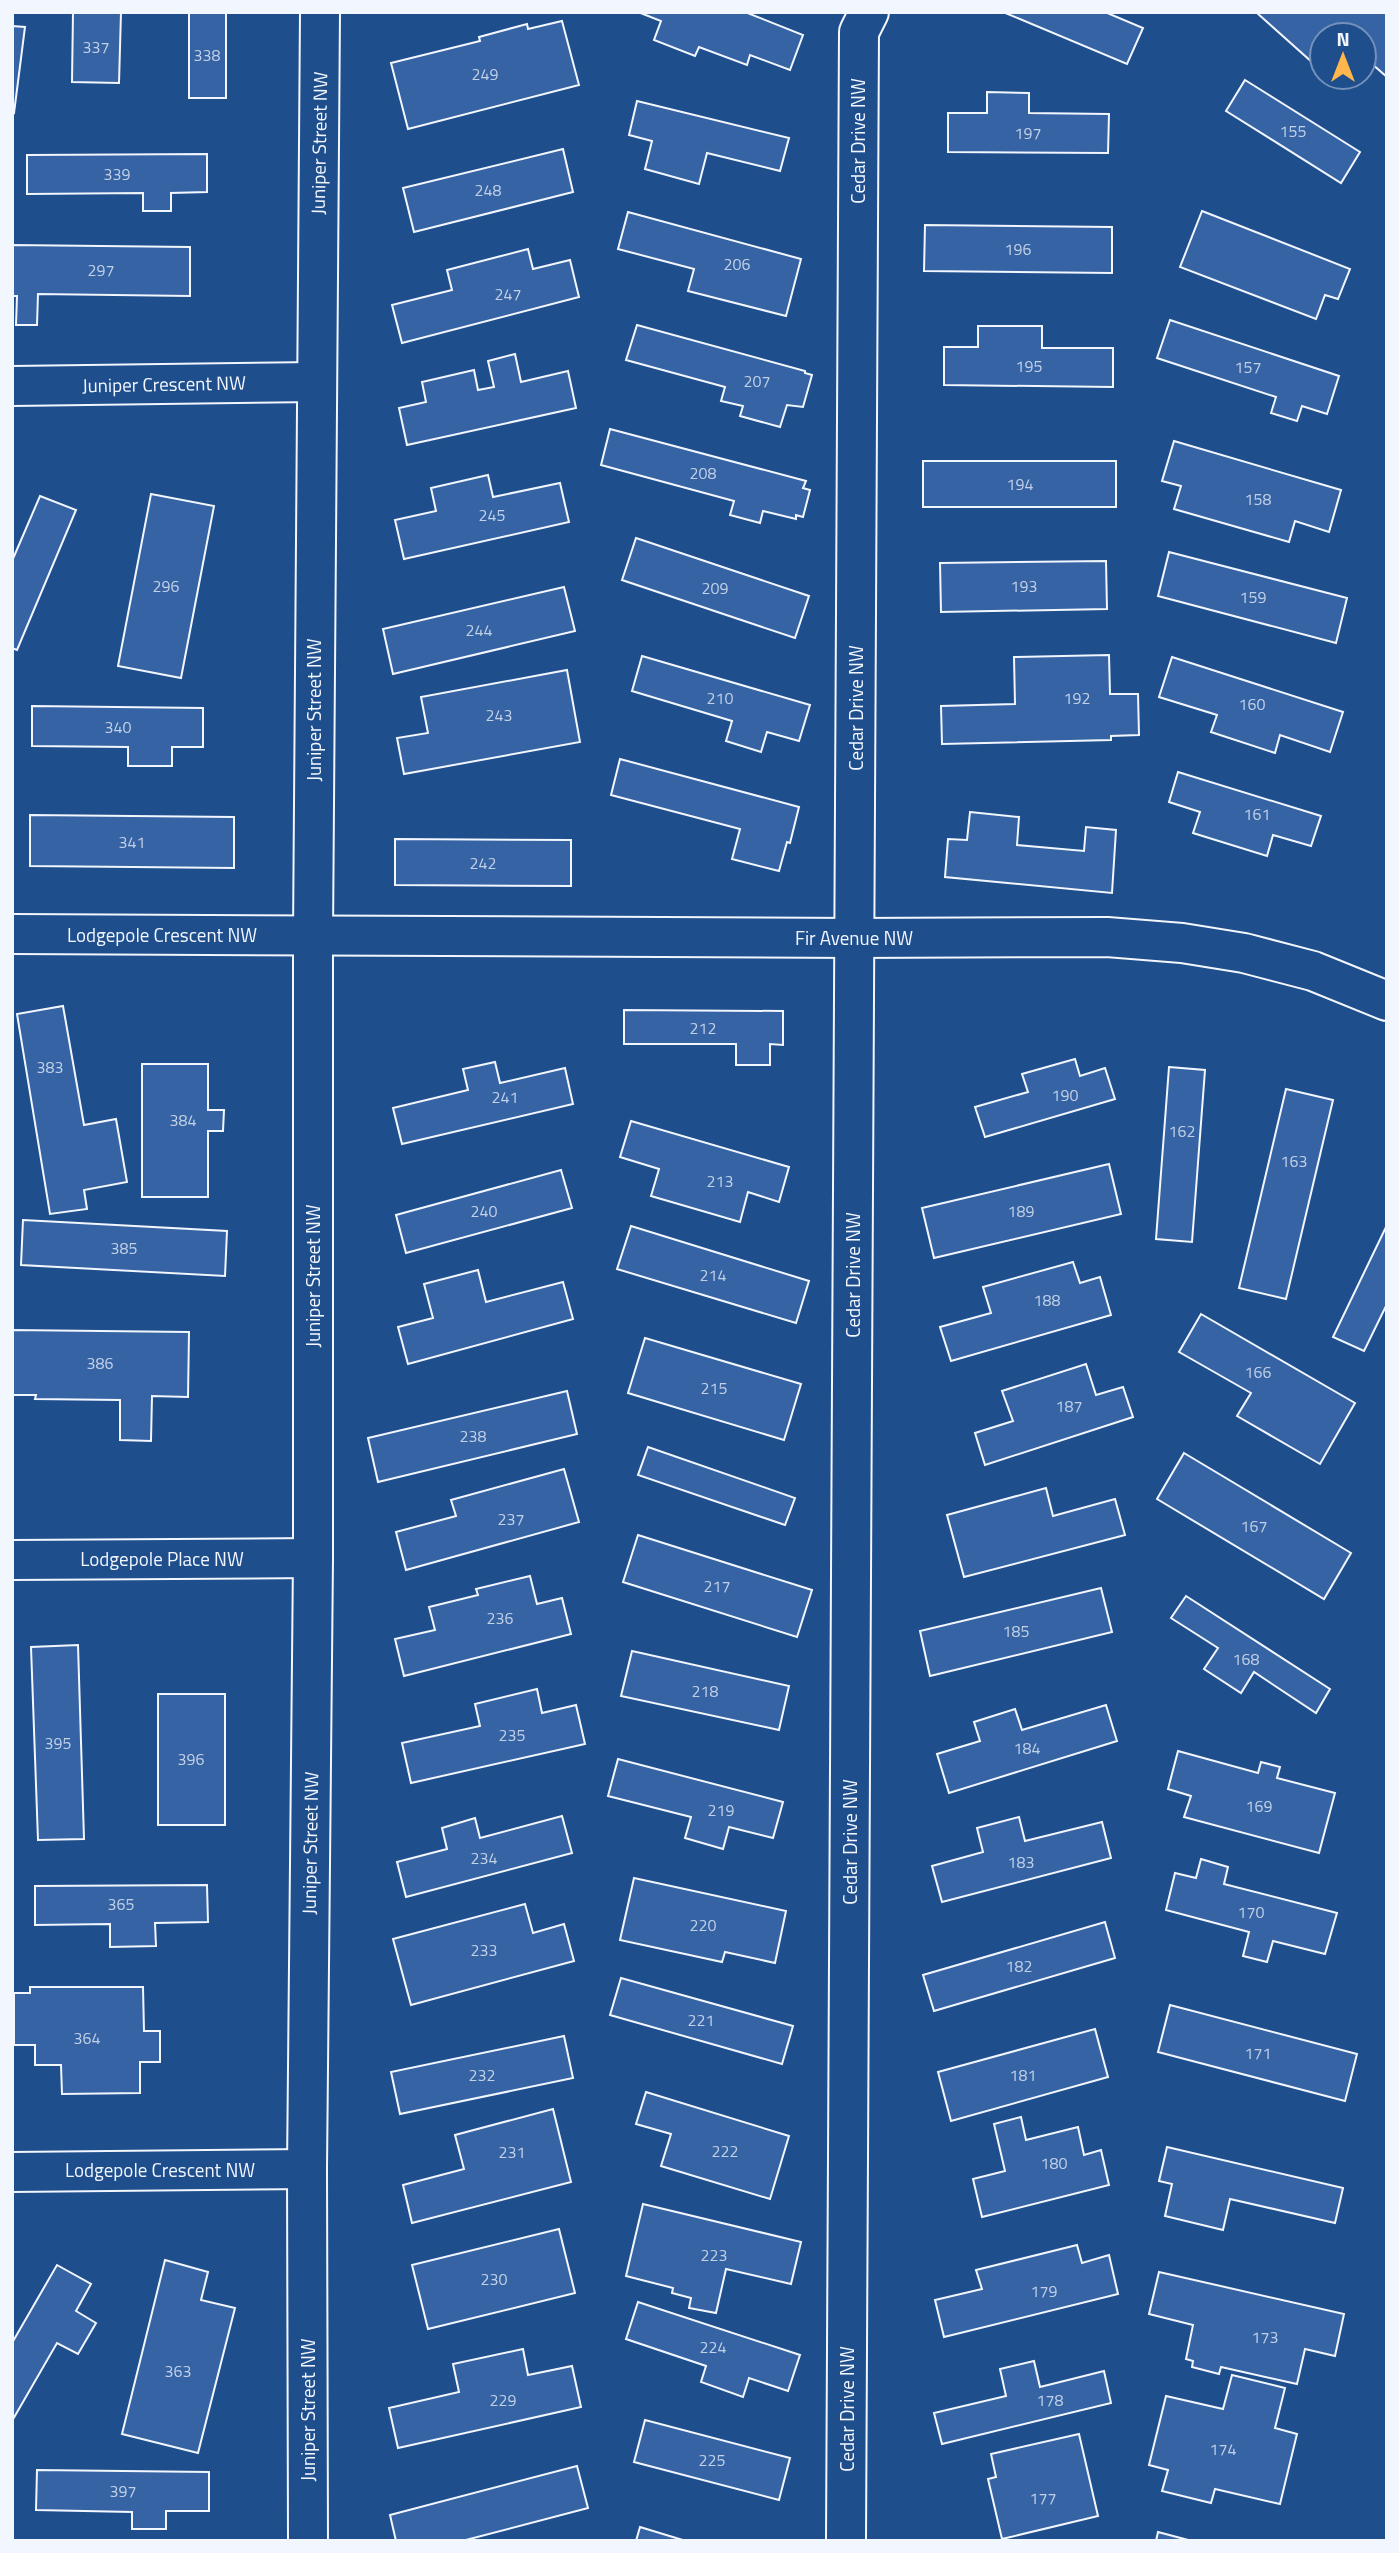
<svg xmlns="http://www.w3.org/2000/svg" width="1399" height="2553" font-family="'Titillium Web',sans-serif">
  <rect width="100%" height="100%" fill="#1f4e8c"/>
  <g fill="#3563a3" stroke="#f2f6ff" stroke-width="2">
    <polygon points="73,12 121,12 119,83 72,82"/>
    <rect x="189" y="12" width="37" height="86"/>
    <polygon points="638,12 745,12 803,35 790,70 750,55 747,65 699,47 695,56 654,40 661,21"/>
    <polygon points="1003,12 1105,12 1143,28 1127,64"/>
    <polygon points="1384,12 1387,15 1387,77 1364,57 1364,35 1322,35 1322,53 1313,63 1257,13"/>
    <polygon points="562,21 579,85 408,129 391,63 480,41 479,37 527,24 528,29"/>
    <polygon points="12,26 25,27 14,113 12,112"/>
    <polygon points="1245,80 1360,152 1341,183 1226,111"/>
    <polygon points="987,92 1029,93 1029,113 1109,114 1108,153 948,152 948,113 987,113"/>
    <polygon points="637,101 789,138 780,171 707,153 699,184 645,169 652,141 629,135"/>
    <polygon points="563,149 573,192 414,232 403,188"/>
    <polygon points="207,154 207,192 171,193 171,211 143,211 143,193 27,194 27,155"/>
    <polygon points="1202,211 1350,269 1338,299 1325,295 1316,319 1180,267"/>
    <polygon points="628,212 801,259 786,316 688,291 694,269 618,249"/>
    <polygon points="925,225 1112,227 1112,273 924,271"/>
    <polygon points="12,245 190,247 190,296 38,294 37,325 16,325 17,296 12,296"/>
    <polygon points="528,249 533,269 570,260 579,297 402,343 392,305 452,290 447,270"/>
    <polygon points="1170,320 1339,376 1327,414 1302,406 1297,421 1271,413 1276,397 1157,358"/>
    <polygon points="637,325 805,371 805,373 812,375 803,407 787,405 780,427 740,416 743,406 721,401 725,387 626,360"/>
    <polygon points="978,326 1042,326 1042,348 1113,348 1113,387 944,385 944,347 978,347"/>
    <polygon points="515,354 521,382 568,371 576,408 407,445 399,408 426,402 422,382 474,370 478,390 494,387 488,361"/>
    <polygon points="610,429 806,481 803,488 810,490 803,517 796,515 796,519 763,511 760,523 730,515 734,501 601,465"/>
    <polygon points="1174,441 1341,490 1329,532 1295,521 1289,542 1174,509 1181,486 1162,481"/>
    <rect x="923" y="461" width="193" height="46"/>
    <polygon points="488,475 493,497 560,483 569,522 404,559 395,520 436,511 431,488"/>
    <polygon points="151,494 214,506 181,678 118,666"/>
    <polygon points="40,496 76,510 17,650 12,648 12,561"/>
    <polygon points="636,538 809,596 795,638 622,580"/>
    <polygon points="1169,552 1347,598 1336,643 1158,596"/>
    <polygon points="1106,561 1107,609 941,612 940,563"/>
    <polygon points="564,587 575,631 393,674 383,629"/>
    <polygon points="1109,655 1110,694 1138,694 1139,735 1111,736 1111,740 942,744 941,706 1015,704 1014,657"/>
    <polygon points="642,656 810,705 799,741 767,732 761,752 726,741 732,721 632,691"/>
    <polygon points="1172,657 1343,712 1330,752 1280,735 1275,753 1211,732 1217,715 1159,697"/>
    <polygon points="567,670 580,742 404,774 397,738 428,733 421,697"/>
    <polygon points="32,706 203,708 203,747 172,747 172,766 128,766 128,747 32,746"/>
    <polygon points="620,759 799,807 790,843 787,842 779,871 732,859 740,829 611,795"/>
    <polygon points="1178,772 1321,816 1311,846 1273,835 1267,856 1193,833 1200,812 1169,802"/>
    <polygon points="970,812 1019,817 1017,845 1084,851 1086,827 1116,830 1112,893 945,877 948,839 967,840"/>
    <polygon points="30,815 234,817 234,868 30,866"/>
    <polygon points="395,839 571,840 571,886 395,885"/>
    <polygon points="63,1006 84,1125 116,1119 127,1182 84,1190 87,1209 50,1214 17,1014"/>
    <polygon points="624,1010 783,1011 783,1045 770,1044 770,1065 736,1065 736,1044 624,1044"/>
    <polygon points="1075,1059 1080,1076 1105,1068 1115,1099 985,1137 975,1107 1028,1092 1022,1074"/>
    <polygon points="495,1062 500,1083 565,1068 573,1104 402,1144 393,1108 468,1090 463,1069"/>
    <polygon points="142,1064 208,1064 208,1110 224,1110 223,1131 208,1131 208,1197 142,1197"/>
    <polygon points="1169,1067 1205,1070 1192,1242 1156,1239"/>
    <polygon points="1286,1089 1333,1100 1286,1299 1239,1288"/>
    <polygon points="631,1121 789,1167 779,1202 748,1192 740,1222 651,1196 659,1169 620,1157"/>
    <polygon points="1109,1164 1121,1214 934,1258 922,1208"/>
    <polygon points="561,1170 572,1208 406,1253 396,1215"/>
    <polygon points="23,1220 227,1231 225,1276 21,1265"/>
    <polygon points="1387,1225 1387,1304 1364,1351 1333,1337"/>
    <polygon points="631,1226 809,1281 796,1323 617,1269"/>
    <polygon points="1073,1262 1080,1283 1100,1277 1111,1315 951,1361 940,1327 991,1313 983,1287"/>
    <polygon points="478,1270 486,1302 563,1282 573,1319 408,1364 398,1327 433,1318 424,1284"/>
    <polygon points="1201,1314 1355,1403 1320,1464 1237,1416 1251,1393 1179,1352"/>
    <polygon points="12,1330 189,1332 188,1397 152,1396 151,1441 120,1440 120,1400 35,1399 36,1395 12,1395"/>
    <polygon points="645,1338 801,1384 784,1440 628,1393"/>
    <polygon points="1086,1364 1096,1395 1123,1387 1133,1417 985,1465 975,1433 1013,1421 1002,1391"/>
    <polygon points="567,1391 577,1434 378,1482 368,1438"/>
    <polygon points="648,1447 795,1498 785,1525 638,1475"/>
    <polygon points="1184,1453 1351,1553 1324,1599 1157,1499"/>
    <polygon points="564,1469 579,1522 406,1570 396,1532 456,1516 451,1500"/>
    <polygon points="1046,1488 1053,1516 1115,1499 1125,1535 964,1577 947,1515"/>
    <polygon points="638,1535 812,1590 797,1637 623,1582"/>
    <polygon points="530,1576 537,1604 562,1598 571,1634 404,1676 395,1639 435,1630 429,1607 478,1595 476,1589"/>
    <polygon points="1101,1588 1112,1632 930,1676 920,1631"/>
    <polygon points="1186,1596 1330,1689 1316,1713 1254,1672 1241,1693 1204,1669 1218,1648 1171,1618"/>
    <polygon points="78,1645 84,1839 38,1840 31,1647"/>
    <polygon points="632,1651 789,1686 779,1730 621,1696"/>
    <polygon points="537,1689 542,1713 576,1705 585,1744 411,1783 402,1743 480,1726 475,1704"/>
    <rect x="158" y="1694" width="67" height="131"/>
    <polygon points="1106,1705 1117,1741 949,1793 937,1754 980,1741 974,1722 1015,1709 1022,1730"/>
    <polygon points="1178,1751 1258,1773 1261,1762 1280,1767 1277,1778 1335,1793 1319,1853 1184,1817 1191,1796 1168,1789"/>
    <polygon points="618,1759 783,1802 773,1838 729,1827 723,1849 685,1838 691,1817 608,1796"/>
    <polygon points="562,1816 572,1853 406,1897 397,1862 447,1849 442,1828 475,1818 480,1838"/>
    <polygon points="1019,1817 1025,1841 1102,1822 1111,1858 942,1902 932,1866 983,1852 977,1828"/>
    <polygon points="1201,1859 1228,1867 1224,1884 1337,1913 1325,1954 1273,1941 1267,1962 1243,1956 1249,1932 1166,1910 1175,1873 1196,1878"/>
    <polygon points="634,1878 786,1911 775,1963 725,1952 722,1962 620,1940"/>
    <polygon points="207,1885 208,1922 155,1923 156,1946 110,1947 110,1924 35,1925 35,1886"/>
    <polygon points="525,1904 533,1933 564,1924 574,1961 411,2005 393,1939"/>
    <polygon points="1105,1922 1115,1958 934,2011 923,1975"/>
    <polygon points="621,1978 793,2026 782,2064 610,2015"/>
    <polygon points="30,1987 143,1987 144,2031 160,2031 160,2062 140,2062 140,2093 62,2094 61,2065 35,2065 35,2045 14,2045 14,1993 30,1993"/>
    <polygon points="1170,2005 1357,2054 1345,2101 1158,2052"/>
    <polygon points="1095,2029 1108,2077 951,2121 938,2072"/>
    <polygon points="564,2036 573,2078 400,2114 391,2072"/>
    <polygon points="646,2092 789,2136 770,2199 661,2166 671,2134 636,2124"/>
    <polygon points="553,2109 571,2182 412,2223 403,2185 464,2169 455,2135"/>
    <polygon points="1021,2117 1026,2140 1078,2127 1084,2155 1101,2150 1109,2185 982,2217 973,2179 1005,2171 994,2124"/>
    <polygon points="1167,2147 1343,2188 1335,2223 1230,2199 1223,2230 1165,2216 1172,2184 1159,2181"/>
    <polygon points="643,2204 801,2242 791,2284 726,2269 716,2313 689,2308 691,2298 672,2293 673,2288 626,2276"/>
    <polygon points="559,2229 575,2293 428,2329 412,2265"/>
    <polygon points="1077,2245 1082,2263 1109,2255 1118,2294 944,2337 935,2300 982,2289 976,2270"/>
    <polygon points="165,2260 208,2272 201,2300 235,2308 198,2453 122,2434"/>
    <polygon points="57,2265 91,2284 76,2311 96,2323 78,2354 57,2343 12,2421 12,2343"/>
    <polygon points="1159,2272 1344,2314 1335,2356 1305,2349 1297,2384 1221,2367 1219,2374 1192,2367 1193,2361 1186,2359 1193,2325 1149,2314"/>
    <polygon points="638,2302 800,2355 788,2391 749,2378 743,2397 701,2382 706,2366 626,2339"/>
    <polygon points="523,2349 528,2375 572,2366 581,2407 398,2448 389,2408 459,2392 453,2364"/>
    <polygon points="1034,2361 1040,2387 1104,2371 1111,2403 942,2444 934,2413 1006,2396 1000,2369"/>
    <polygon points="1232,2375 1285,2388 1275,2428 1297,2434 1280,2504 1215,2489 1211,2503 1162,2491 1168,2470 1149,2465 1166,2396 1223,2409"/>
    <polygon points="645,2420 790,2458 779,2500 634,2462"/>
    <polygon points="1079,2434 1098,2516 1002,2539 988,2479 996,2477 991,2454"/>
    <polygon points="577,2466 588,2508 462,2541 396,2541 390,2515"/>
    <polygon points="37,2470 209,2472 209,2511 166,2511 166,2529 132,2529 132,2512 36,2510"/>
    <polygon points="640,2527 686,2541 636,2541"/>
    <polygon points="1158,2532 1192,2541 1156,2541"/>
  </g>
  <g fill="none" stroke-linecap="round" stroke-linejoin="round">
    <defs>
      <g id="minor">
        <polyline points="12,386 316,382"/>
        <polyline points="12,934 855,938 1107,937 1182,943 1244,953 1313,971 1387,1001"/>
        <polyline points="12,1560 313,1558"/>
        <polyline points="12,2172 307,2169"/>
        <polyline points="308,2541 307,2169 313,1558 313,936 320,12"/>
        <polyline points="846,2541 859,32 869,12"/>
      </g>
    </defs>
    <use href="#minor" stroke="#f2f6ff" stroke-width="42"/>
    <use href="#minor" stroke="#1f4e8c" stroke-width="38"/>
  </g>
  <g text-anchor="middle" stroke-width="5" stroke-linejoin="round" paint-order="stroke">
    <g font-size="16" fill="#c3d1e8">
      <text x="96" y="53">337</text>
      <text x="207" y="61">338</text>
      <text x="485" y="80">249</text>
      <text x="1293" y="137">155</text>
      <text x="1028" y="139">197</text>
      <text x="117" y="180">339</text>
      <text x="488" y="196">248</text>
      <text x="1018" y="255">196</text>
      <text x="737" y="270">206</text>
      <text x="101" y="276">297</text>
      <text x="508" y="300">247</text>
      <text x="1029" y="372">195</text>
      <text x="1248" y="373">157</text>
      <text x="757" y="387">207</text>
      <text x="703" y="479">208</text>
      <text x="1020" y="490">194</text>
      <text x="1258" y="505">158</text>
      <text x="492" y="521">245</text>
      <text x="166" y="592">296</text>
      <text x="1024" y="592">193</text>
      <text x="715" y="594">209</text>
      <text x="1253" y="603">159</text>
      <text x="479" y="636">244</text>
      <text x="720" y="704">210</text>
      <text x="1077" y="704">192</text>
      <text x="1252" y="710">160</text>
      <text x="499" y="721">243</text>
      <text x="118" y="733">340</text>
      <text x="1257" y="820">161</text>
      <text x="132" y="848">341</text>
      <text x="483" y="869">242</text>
      <text x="703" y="1034">212</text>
      <text x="50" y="1073">383</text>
      <text x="1065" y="1101">190</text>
      <text x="505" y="1103">241</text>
      <text x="183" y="1126">384</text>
      <text x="1182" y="1137">162</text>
      <text x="1294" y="1167">163</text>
      <text x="720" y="1187">213</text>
      <text x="484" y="1217">240</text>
      <text x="1021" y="1217">189</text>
      <text x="124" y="1254">385</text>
      <text x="713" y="1281">214</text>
      <text x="1047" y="1306">188</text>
      <text x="100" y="1369">386</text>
      <text x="1258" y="1378">166</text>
      <text x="714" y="1394">215</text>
      <text x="1069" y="1412">187</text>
      <text x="473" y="1442">238</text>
      <text x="511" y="1525">237</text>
      <text x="1254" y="1532">167</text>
      <text x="717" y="1592">217</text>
      <text x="500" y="1624">236</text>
      <text x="1016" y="1637">185</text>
      <text x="1246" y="1665">168</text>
      <text x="705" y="1697">218</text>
      <text x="512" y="1741">235</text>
      <text x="58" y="1749">395</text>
      <text x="1027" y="1754">184</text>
      <text x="191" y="1765">396</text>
      <text x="1259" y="1812">169</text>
      <text x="721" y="1816">219</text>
      <text x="484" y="1864">234</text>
      <text x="1021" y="1868">183</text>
      <text x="121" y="1910">365</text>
      <text x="1251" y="1918">170</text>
      <text x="703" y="1931">220</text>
      <text x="484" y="1956">233</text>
      <text x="1019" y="1972">182</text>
      <text x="701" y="2026">221</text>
      <text x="87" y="2044">364</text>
      <text x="1258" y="2059">171</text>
      <text x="482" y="2081">232</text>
      <text x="1023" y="2081">181</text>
      <text x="725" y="2157">222</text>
      <text x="512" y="2158">231</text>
      <text x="1054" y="2169">180</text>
      <text x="714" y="2261">223</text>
      <text x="494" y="2285">230</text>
      <text x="1044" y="2297">179</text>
      <text x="1265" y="2343">173</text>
      <text x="713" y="2353">224</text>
      <text x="178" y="2377">363</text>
      <text x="503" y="2406">229</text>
      <text x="1050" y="2406">178</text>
      <text x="1223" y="2455">174</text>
      <text x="712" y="2466">225</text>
      <text x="123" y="2497">397</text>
      <text x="1043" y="2504">177</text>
    </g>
    <g font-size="19" fill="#f2f6ff" stroke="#1f4e8c">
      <text transform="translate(858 141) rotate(-90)" y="7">Cedar Drive NW</text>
      <text transform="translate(319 143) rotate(-89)" y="7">Juniper Street NW</text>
      <text transform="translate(164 384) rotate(-1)" y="7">Juniper Crescent NW</text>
      <text transform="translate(856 708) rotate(-90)" y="7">Cedar Drive NW</text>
      <text transform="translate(314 710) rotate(-90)" y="7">Juniper Street NW</text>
      <text x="162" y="942">Lodgepole Crescent NW</text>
      <text x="854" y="945">Fir Avenue NW</text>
      <text transform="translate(853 1275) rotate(-90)" y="7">Cedar Drive NW</text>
      <text transform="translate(313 1276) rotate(-90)" y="7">Juniper Street NW</text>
      <text x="162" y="1566">Lodgepole Place NW</text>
      <text transform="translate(850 1842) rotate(-90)" y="7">Cedar Drive NW</text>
      <text transform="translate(310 1843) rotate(-89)" y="7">Juniper Street NW</text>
      <text x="160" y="2177">Lodgepole Crescent NW</text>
      <text transform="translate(847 2409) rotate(-90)" y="7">Cedar Drive NW</text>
      <text transform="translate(308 2410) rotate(-90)" y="7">Juniper Street NW</text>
    </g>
  </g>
  <rect width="1399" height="2553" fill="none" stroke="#f2f6ff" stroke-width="28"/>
  <g transform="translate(1343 56)"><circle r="33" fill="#1f4e8c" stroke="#7391ba" stroke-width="2"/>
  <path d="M0-5L12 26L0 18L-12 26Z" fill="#ffb74d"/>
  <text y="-10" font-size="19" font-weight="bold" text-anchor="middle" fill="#f2f6ff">N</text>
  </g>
</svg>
